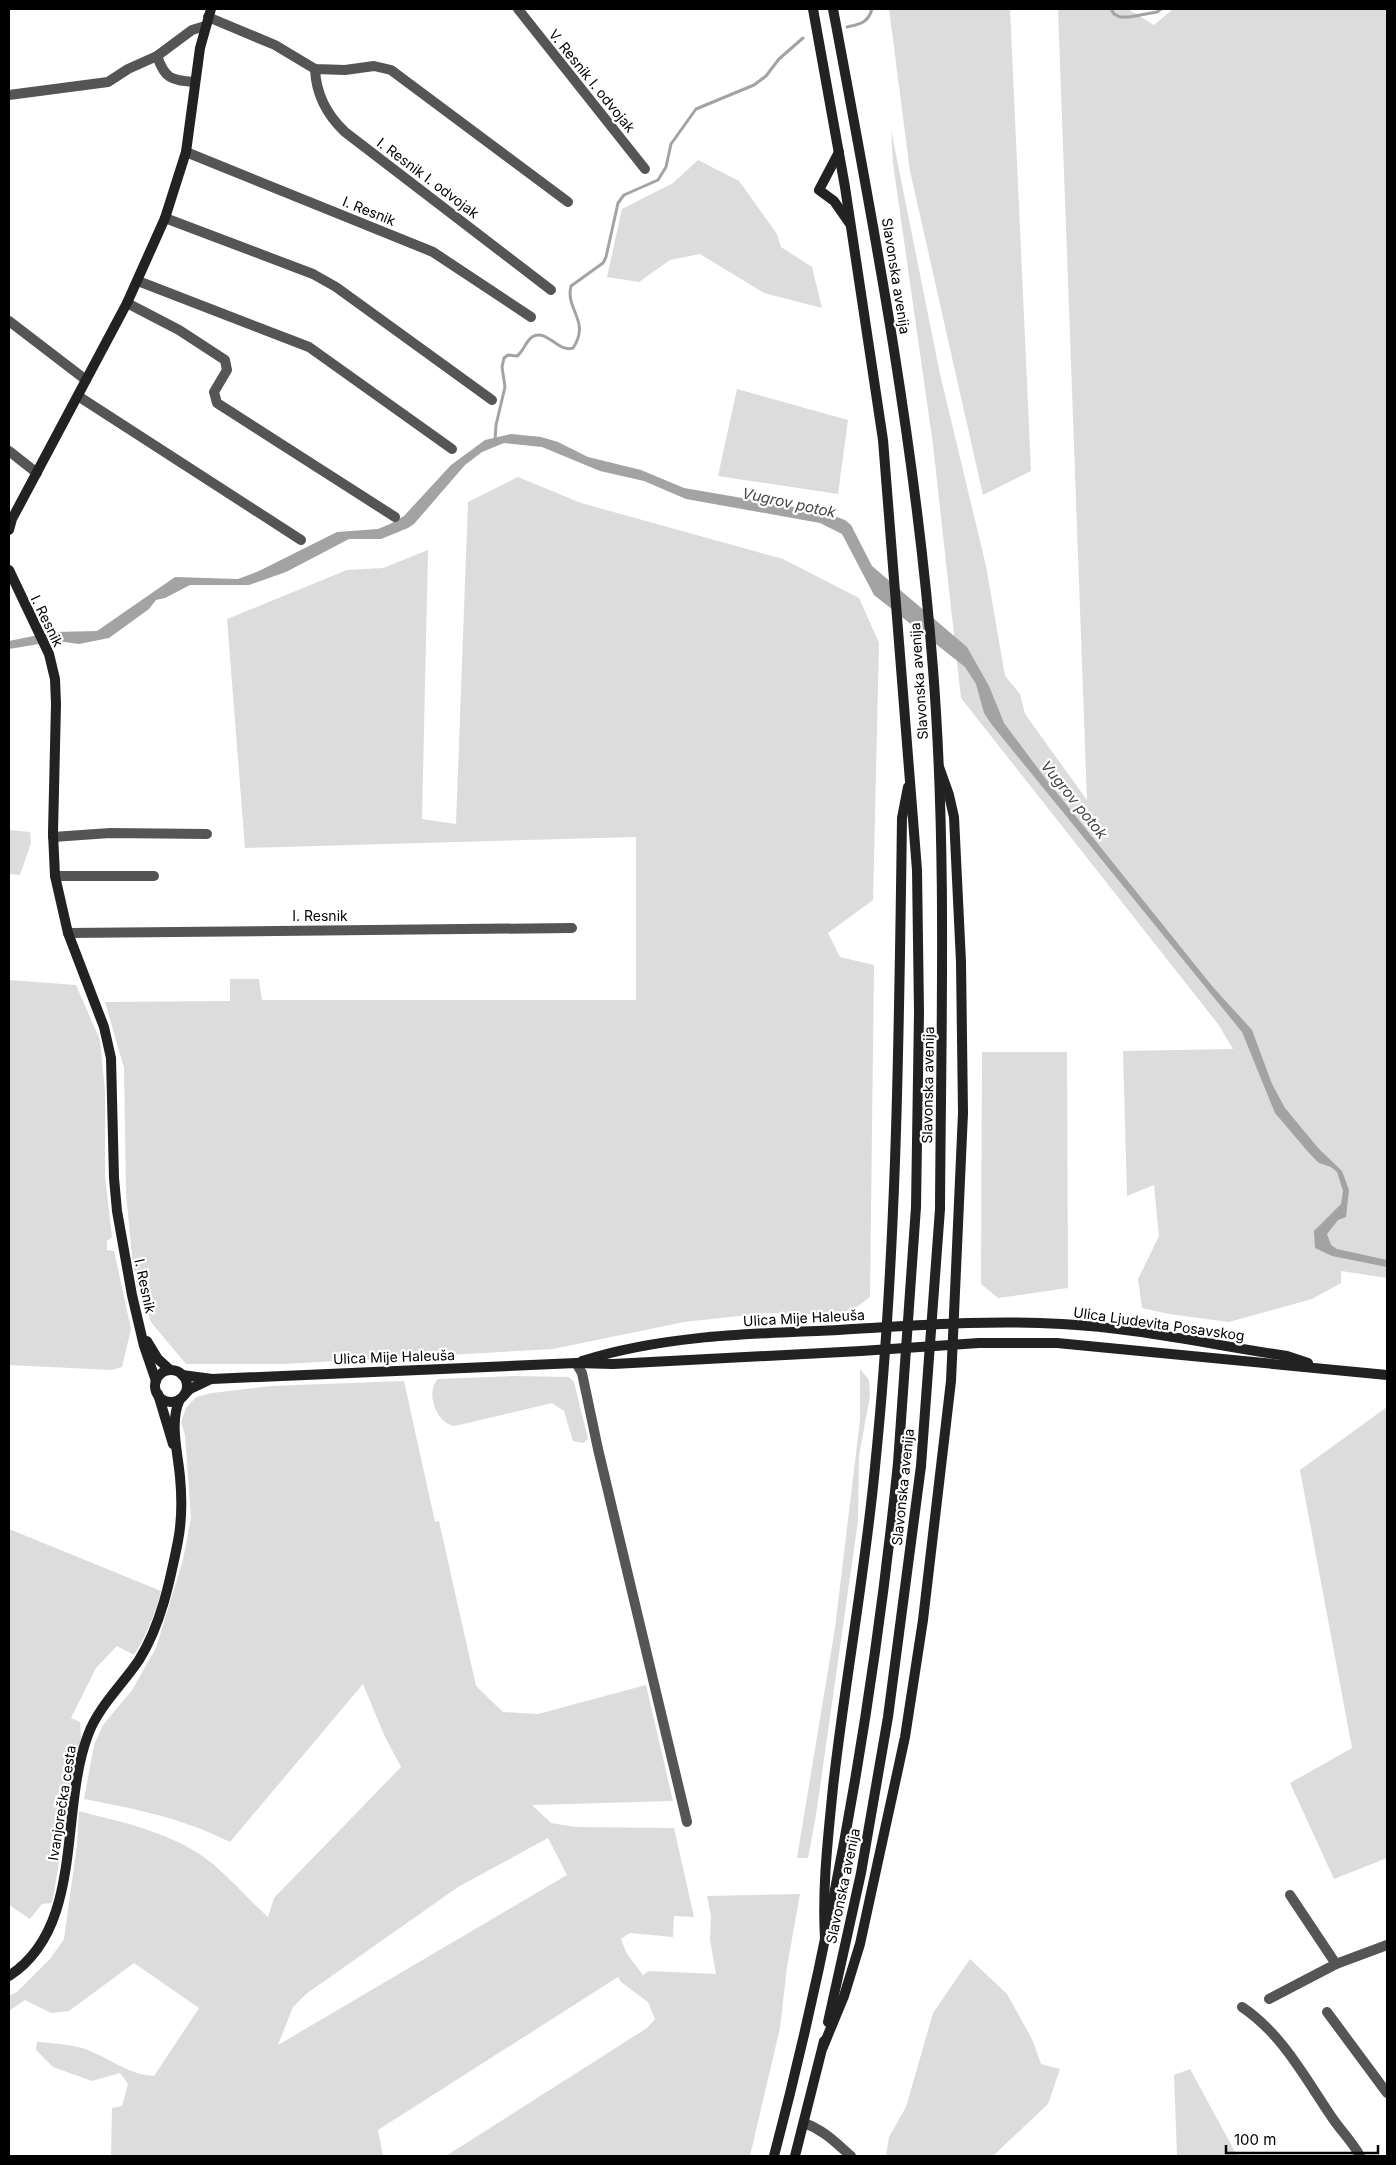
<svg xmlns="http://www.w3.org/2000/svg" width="1396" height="2165" font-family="Inter,sans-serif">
  <rect width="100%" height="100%" fill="#fff"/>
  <g fill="#dcdcdc" fill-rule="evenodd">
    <polygon points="889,9 1010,9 1031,471 983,495 910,171"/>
    <polygon points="1058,9 1128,9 1154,25 1173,9 1387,9 1387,1278 1341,1271 1341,1283 1312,1299 1229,1322 1169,1314 1142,1308 1138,1279 1159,1236 1154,1185 1127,1196 1123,1051 1233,1049 1218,1024 961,698 933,445 893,163 891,130 940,374 986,566 1005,676 1020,694 1025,714 1087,800"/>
    <polygon points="698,160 739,181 777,234 781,247 812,267 822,308 764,293 700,254 670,260 639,282 607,277 622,209 673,183"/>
    <polygon points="737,389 848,420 838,494 718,476"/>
    <polygon points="518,477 581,503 783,559 859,598 879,643 873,900 828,933 840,957 874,965 870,1297 846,1315 766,1313 684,1322 553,1349 283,1364 186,1364 151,1322 133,1266 126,1193 124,1068 105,1002 230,1001 230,979 259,979 262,1000 636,1000 636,837 245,848 227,619 347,570 383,568 428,550 422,819 456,824 468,502"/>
    <polygon points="9,830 30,832 31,843 20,875 9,874"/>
    <polygon points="9,980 76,985 100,1040 105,1091 105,1176 112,1237 107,1241 107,1250 114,1251 131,1329 122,1367 112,1370 9,1365"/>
    <polygon points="982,1052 1067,1052 1068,1288 998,1298 981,1284"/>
    <polygon points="860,1369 869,1380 870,1396 859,1456 858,1521 816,1815 808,1858 797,1858 835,1628 860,1420"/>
    <path d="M514,1376L569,1377L574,1382L588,1439L583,1443L573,1441L564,1411L552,1403L455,1426C436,1424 425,1392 438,1379Z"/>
    <path d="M404,1381L435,1522L439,1521L476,1686L503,1712L538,1714L646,1685L673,1801L532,1805L551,1823L575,1827L674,1828L694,1917L674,1916L673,1937L630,1933L621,1939L627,1954L643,1975L649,1971L716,1974L710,1940L711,1916L707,1896L800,1894L787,1967L780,2028L750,2156H446L647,2028L655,2019L648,2002L621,1982L618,1977L378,2130L383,2156H111L112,2108L122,2106L128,2084L120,2073L92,2081L53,2067L36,2050L37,2042C52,2043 67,2044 82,2048C107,2056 128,2075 154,2076L199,2008L134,1963L69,2011L51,2013L25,2000L9,2011V1996L17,1992L50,1959L64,1939L77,1845L79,1811C124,1823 176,1833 213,1864C233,1881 249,1900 268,1917L274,1898L401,1767L384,1735L363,1684L230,1842C182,1818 136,1809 84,1799L94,1745L103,1725L132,1690L156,1648L183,1560L191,1518L185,1435L181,1422L186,1408L196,1397L212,1393L271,1386ZM548,1838L567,1875L278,2045L293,2007L306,1994L458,1887Z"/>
    <polygon points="1387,1407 1387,1858 1334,1879 1290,1783 1352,1748 1300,1470"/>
    <path d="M9,1529L161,1591C155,1615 147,1634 134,1655L117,1646L96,1668L71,1718L80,1722L81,1737L52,1903L42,1904L30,1919L9,1905Z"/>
    <polygon points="970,1959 1007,1994 1032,2039 1041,2064 1060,2069 1048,2104 993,2156 886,2156 889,2137 906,2107 933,2013"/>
    <polygon points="1190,2069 1234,2150 1237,2156 1177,2156 1174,2075"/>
  </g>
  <polygon fill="#a3a3a3" points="511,434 541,437 558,442 588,457 641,470 684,488 823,512 845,520 851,525 872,566 967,647 989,686 1004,723 1045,778 1212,986 1252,1030 1272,1084 1285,1108 1319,1149 1342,1171 1349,1190 1346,1217 1338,1220 1327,1234 1331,1245 1337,1249 1387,1260 1387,1267 1332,1256 1315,1248 1314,1231 1341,1204 1343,1191 1337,1172 1331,1167 1319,1163 1309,1153 1275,1113 1242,1032 992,725 984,713 976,684 965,667 874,595 842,534 820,523 686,499 644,481 600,471 542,447 504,443 482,452 465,465 414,524 408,528 381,539 349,539 286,572 249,585 190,585 165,598 156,600 149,609 109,638 79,644 57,641 9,649 9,641 53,632 97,631 175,577 238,579 259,571 337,532 378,529 390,524 404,516 451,465 466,454 485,440"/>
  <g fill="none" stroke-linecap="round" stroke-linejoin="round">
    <g stroke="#a3a3a3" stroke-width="3">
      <polyline points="1111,9 1114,14 1120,17 1129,17 1157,12 1161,9"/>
      <path d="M847,27C860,24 868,23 872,9"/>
      <path d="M495,440L496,425L505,387L502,367L504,358L508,355L517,356C524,351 525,342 532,337C547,328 558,353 573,348C591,321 565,310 571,286L603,263L606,257L618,203L624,195L658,180L666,167L671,144L696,109L754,85L766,76L779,59L803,38"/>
    </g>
    <g stroke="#555" stroke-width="10">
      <polyline points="518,9 645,169"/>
      <polyline points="208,17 275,45 315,69 345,70 374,66 391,70 568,202"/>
      <path d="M157,56C165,79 171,80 194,82"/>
      <path d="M315,69C316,94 327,115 345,132L551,290"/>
      <polyline points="9,95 108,82 128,69 157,56 192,30 205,26"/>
      <polyline points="186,152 433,252 531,317"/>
      <polyline points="165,218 313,274 336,287 492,400"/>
      <polyline points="138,281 309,347 452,449"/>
      <polyline points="127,303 179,330 225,360 227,370 214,392 217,403 395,517"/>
      <polyline points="9,321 86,380"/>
      <polyline points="78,396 301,540"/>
      <polyline points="9,451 37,473"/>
      <polyline points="53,837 110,833 207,834"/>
      <polyline points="55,876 154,876"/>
      <polyline points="68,933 572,928"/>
      <polyline points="576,1363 582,1373 598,1449 687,1822"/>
      <polyline points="1290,1895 1336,1964"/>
      <polyline points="1269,1999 1336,1964 1387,1945"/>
      <path d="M1242,2007C1282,2034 1304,2076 1331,2116C1340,2130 1352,2141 1360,2156"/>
      <polyline points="1327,2012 1387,2093"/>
      <path d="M804,2123C824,2130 836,2143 851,2156"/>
    </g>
    <g stroke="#222" stroke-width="10">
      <polyline points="813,9 845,187 883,440 917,870 919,1012 916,1207"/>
      <path d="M833,9C874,227 916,447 933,669C947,848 941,1029 940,1209"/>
      <polyline points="839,152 819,190 834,201 850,224"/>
      <polyline points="9,530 12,519 127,303 165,218 186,152 200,48 211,9"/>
      <polyline points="9,570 49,654 55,679 56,704 53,833 55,876 68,933 104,1027 111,1058 114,1178 117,1211 132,1295 144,1346 156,1381"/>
      <polyline points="147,1341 158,1359 170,1370"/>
      <path d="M582,1361C658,1337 738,1334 817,1331C899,1327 980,1319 1062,1324C1138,1328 1212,1345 1287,1356L1308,1363"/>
      <circle cx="171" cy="1386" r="16"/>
      <polyline points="182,1375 212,1379 576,1363 613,1364 861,1351 979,1343 1057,1343 1387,1375"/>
      <polyline points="158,1394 173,1444"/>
      <polyline points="184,1395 190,1389 211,1379"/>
      <path d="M825,1939C822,1888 828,1838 833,1787C845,1680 865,1574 875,1467C897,1252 899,1034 902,818L908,787"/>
      <path d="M9,1976C85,1927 59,1811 88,1735C98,1707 123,1684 139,1660C161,1625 170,1581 178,1541C182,1520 182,1498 180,1477C178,1453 169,1422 180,1399"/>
      <polyline points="828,2022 861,1873 888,1717 921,1466"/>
      <polyline points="823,2047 844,1996 860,1944 905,1737 923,1620 951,1381 963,1113 961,962 954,817 949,795 939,767"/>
      <path d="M774,2156C834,1929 874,1697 898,1463"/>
      <polyline points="795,2156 824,2041"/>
    </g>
    <g stroke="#222" stroke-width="10">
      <polyline points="898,1463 916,1207"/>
      <polyline points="921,1466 940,1209"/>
    </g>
  </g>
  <g text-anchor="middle" stroke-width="4.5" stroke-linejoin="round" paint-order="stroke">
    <g font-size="14" fill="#000" stroke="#fff">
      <text transform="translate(592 81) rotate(51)" y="5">V. Resnik I. odvojak</text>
      <text transform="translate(428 178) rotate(37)" y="5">I. Resnik I. odvojak</text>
      <text transform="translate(369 211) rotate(22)" y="5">I. Resnik</text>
      <text transform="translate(896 276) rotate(81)" y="5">Slavonska avenija</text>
      <text transform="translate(47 621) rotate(64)" y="5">I. Resnik</text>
      <text transform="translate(919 681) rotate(-94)" y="5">Slavonska avenija</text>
      <text x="320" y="921">I. Resnik</text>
      <text transform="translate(928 1085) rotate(-89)" y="5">Slavonska avenija</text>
      <text transform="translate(145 1286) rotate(78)" y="5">I. Resnik</text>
      <text transform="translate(804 1318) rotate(-3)" y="5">Ulica Mije Haleuša</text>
      <text transform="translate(1159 1324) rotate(8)" y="5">Ulica Ljudevita Posavskog</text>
      <text transform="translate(394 1357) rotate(-2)" y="5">Ulica Mije Haleuša</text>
      <text transform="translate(903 1487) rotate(-84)" y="5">Slavonska avenija</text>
      <text transform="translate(62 1803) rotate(-81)" y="5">Ivanjorečka cesta</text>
      <text transform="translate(843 1886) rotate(-78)" y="5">Slavonska avenija</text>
    </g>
    <g font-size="15" font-style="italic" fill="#444" stroke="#fff">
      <text transform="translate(789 503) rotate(12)" y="5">Vugrov potok</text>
      <text transform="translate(1074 800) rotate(51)" y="5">Vugrov potok</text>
    </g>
  </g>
  <rect width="1396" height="2165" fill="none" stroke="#000000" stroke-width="20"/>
  <path d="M1226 2145v8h152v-8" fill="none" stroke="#000000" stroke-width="2.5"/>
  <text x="1234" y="2145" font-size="15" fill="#000000" stroke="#ffffff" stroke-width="4" paint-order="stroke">100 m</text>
</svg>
